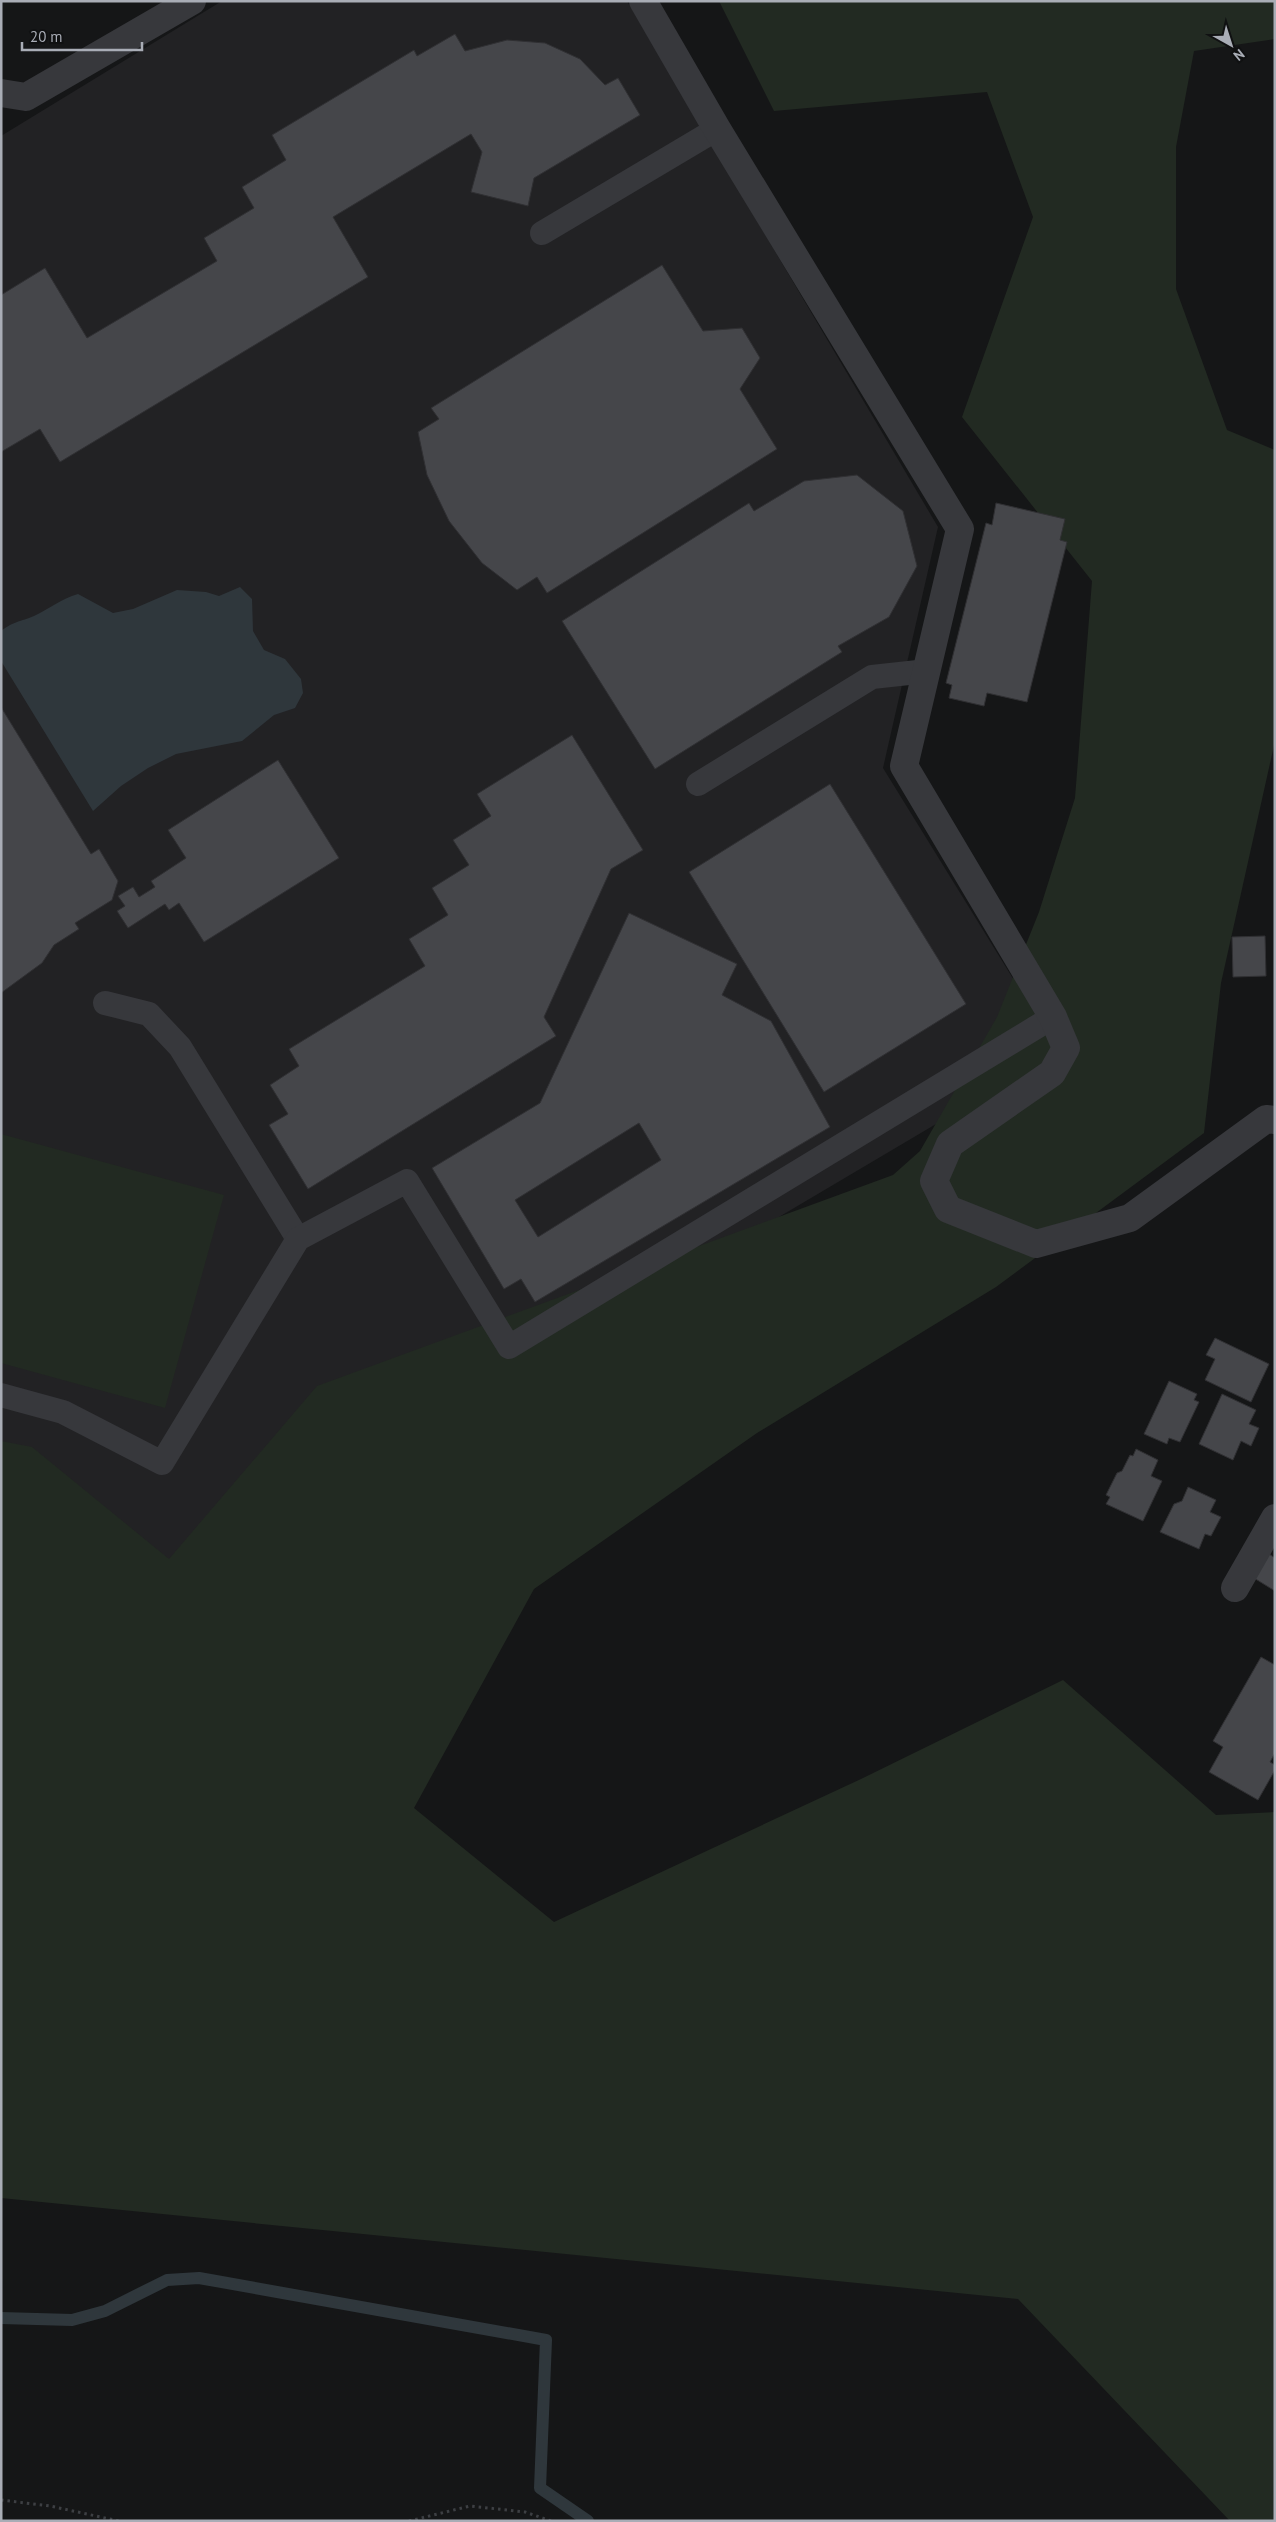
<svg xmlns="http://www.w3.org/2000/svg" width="1276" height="2522" font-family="'PT Sans',sans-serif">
  <rect width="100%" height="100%" fill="#151617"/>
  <polygon fill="#222224" points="222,1 627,1 938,527 883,768 1049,1037 1041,1062 185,1568 1,1480 1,136"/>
  <g fill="#222a22">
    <polygon points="719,1 1275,1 1275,39 1194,51 1176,147 1176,289 1227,430 1275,450 1275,741 1221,983 1204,1133 996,1287 757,1433 534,1589 414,1808 554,1922 861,1779 1063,1680 1216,1815 1275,1812 1275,2521 1230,2521 1018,2299 1,2198 1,1441 32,1447 169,1559 317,1386 893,1175 920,1151 997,1017 1039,912 1075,798 1092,581 962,417 1033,217 987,92 774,111"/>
    <polygon points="1,1134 224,1195 165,1408 1,1363"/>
  </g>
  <path fill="#2f373c" d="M240,587L252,599L253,631L264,650L285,659L301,679L303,693L295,708L274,715L242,741L176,754L148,768L121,786L93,811L1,661V631C14,621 20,622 34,616C49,609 61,599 78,594L113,613L133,609L177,590L206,592L219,596Z"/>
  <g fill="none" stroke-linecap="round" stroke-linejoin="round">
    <polyline stroke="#2f373c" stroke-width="12" points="1,2318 72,2320 105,2311 167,2280 199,2278 546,2340 540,2488 588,2521"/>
  </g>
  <g fill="#45464a" stroke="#303033" fill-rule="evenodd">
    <polygon points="455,34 465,51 507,40 545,43 580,59 605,85 618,78 640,115 534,178 528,206 471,192 482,152 471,134 333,217 368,277 60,462 40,429 1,452 1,295 45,268 87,338 217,261 204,238 254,208 242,187 286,160 272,135 414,50 417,56"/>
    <polygon points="662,265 703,331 742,328 760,358 740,389 777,449 547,593 537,577 517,590 482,563 449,521 427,475 418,432 439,419 431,408"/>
    <polygon points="857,475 903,511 917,566 889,617 838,646 842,652 655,769 562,621 749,503 754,511 804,481"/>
    <polygon points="996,503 1065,519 1060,540 1067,542 1027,702 987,693 984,706 949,698 952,685 946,683 986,523 992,525"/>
    <polygon points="1,707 91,854 99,849 118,881 112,900 75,923 79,929 54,945 42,963 1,993"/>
    <polygon points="572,735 643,850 611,869 544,1017 556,1036 308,1189 269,1125 288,1114 270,1085 299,1066 289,1049 425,966 409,939 448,915 432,888 469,865 453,840 491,816 477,794"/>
    <polygon points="278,760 339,858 204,942 179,903 169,910 165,904 128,928 117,911 125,906 118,896 133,887 139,897 155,887 151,881 186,858 168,830"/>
    <polygon points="830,784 966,1004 824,1092 689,872"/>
    <path d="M629,913L737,964L722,995L771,1021L830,1127L535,1302L521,1279L504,1289L432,1168L540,1103ZM639,1123L661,1160L538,1237L515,1200Z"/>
    <polygon points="1265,936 1266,976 1233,977 1232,937"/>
    <polygon points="1215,1338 1269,1364 1251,1402 1205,1380 1215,1359 1206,1355"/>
    <polygon points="1169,1381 1197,1394 1194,1400 1199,1402 1180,1442 1169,1438 1167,1444 1144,1434"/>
    <polygon points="1222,1394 1256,1410 1249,1424 1259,1428 1251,1446 1241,1441 1233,1460 1199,1444"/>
    <polygon points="1136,1449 1158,1460 1151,1476 1162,1481 1143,1521 1106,1504 1110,1497 1106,1495 1117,1473 1122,1471 1130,1455 1133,1456"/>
    <polygon points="1188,1487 1216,1500 1210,1512 1221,1517 1211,1536 1205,1534 1199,1549 1160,1532 1174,1504 1182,1501"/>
    <polygon points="1269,1554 1275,1558 1275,1591 1254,1578"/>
    <polygon points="1261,1657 1275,1665 1275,1753 1270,1762 1275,1765 1275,1770 1258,1800 1209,1772 1223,1747 1213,1741"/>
  </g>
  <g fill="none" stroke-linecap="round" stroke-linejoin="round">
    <g stroke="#3d3f43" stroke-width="3" stroke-dasharray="2.5 4" stroke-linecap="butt">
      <polyline points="1,2500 50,2506 119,2521"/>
      <polyline points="409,2521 470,2506 525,2512 551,2521"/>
    </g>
    <g stroke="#37383c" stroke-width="24">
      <polyline points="542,233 717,129"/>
      <polyline points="698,784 872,677 927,671"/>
      <polyline points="105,1003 149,1014 180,1047 298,1239"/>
      <polyline points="1,1395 63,1412 162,1463 298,1239 407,1181 509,1347 1053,1017"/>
    </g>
    <g stroke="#37383c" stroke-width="28">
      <polyline points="643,1 717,129 960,529 904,766 1053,1017 1066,1048 1052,1073 950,1144 934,1181 948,1209 1036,1244 1130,1218 1266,1119 1275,1120"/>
      <polyline points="1,93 26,97 192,1"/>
      <polyline points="1235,1588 1275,1518"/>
    </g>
  </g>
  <rect width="1276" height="2522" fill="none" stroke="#a9adb6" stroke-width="5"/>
  <g transform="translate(1231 45) rotate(141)" stroke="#101112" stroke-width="4" paint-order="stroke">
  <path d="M0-4L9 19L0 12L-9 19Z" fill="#a9adb6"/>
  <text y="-8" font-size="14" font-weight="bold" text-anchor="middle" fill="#a9adb6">N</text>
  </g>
  <path d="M22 42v8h120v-8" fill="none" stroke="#a9adb6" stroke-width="2.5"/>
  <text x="30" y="42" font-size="15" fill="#a9adb6" stroke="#101112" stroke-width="4" paint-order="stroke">20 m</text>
</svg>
